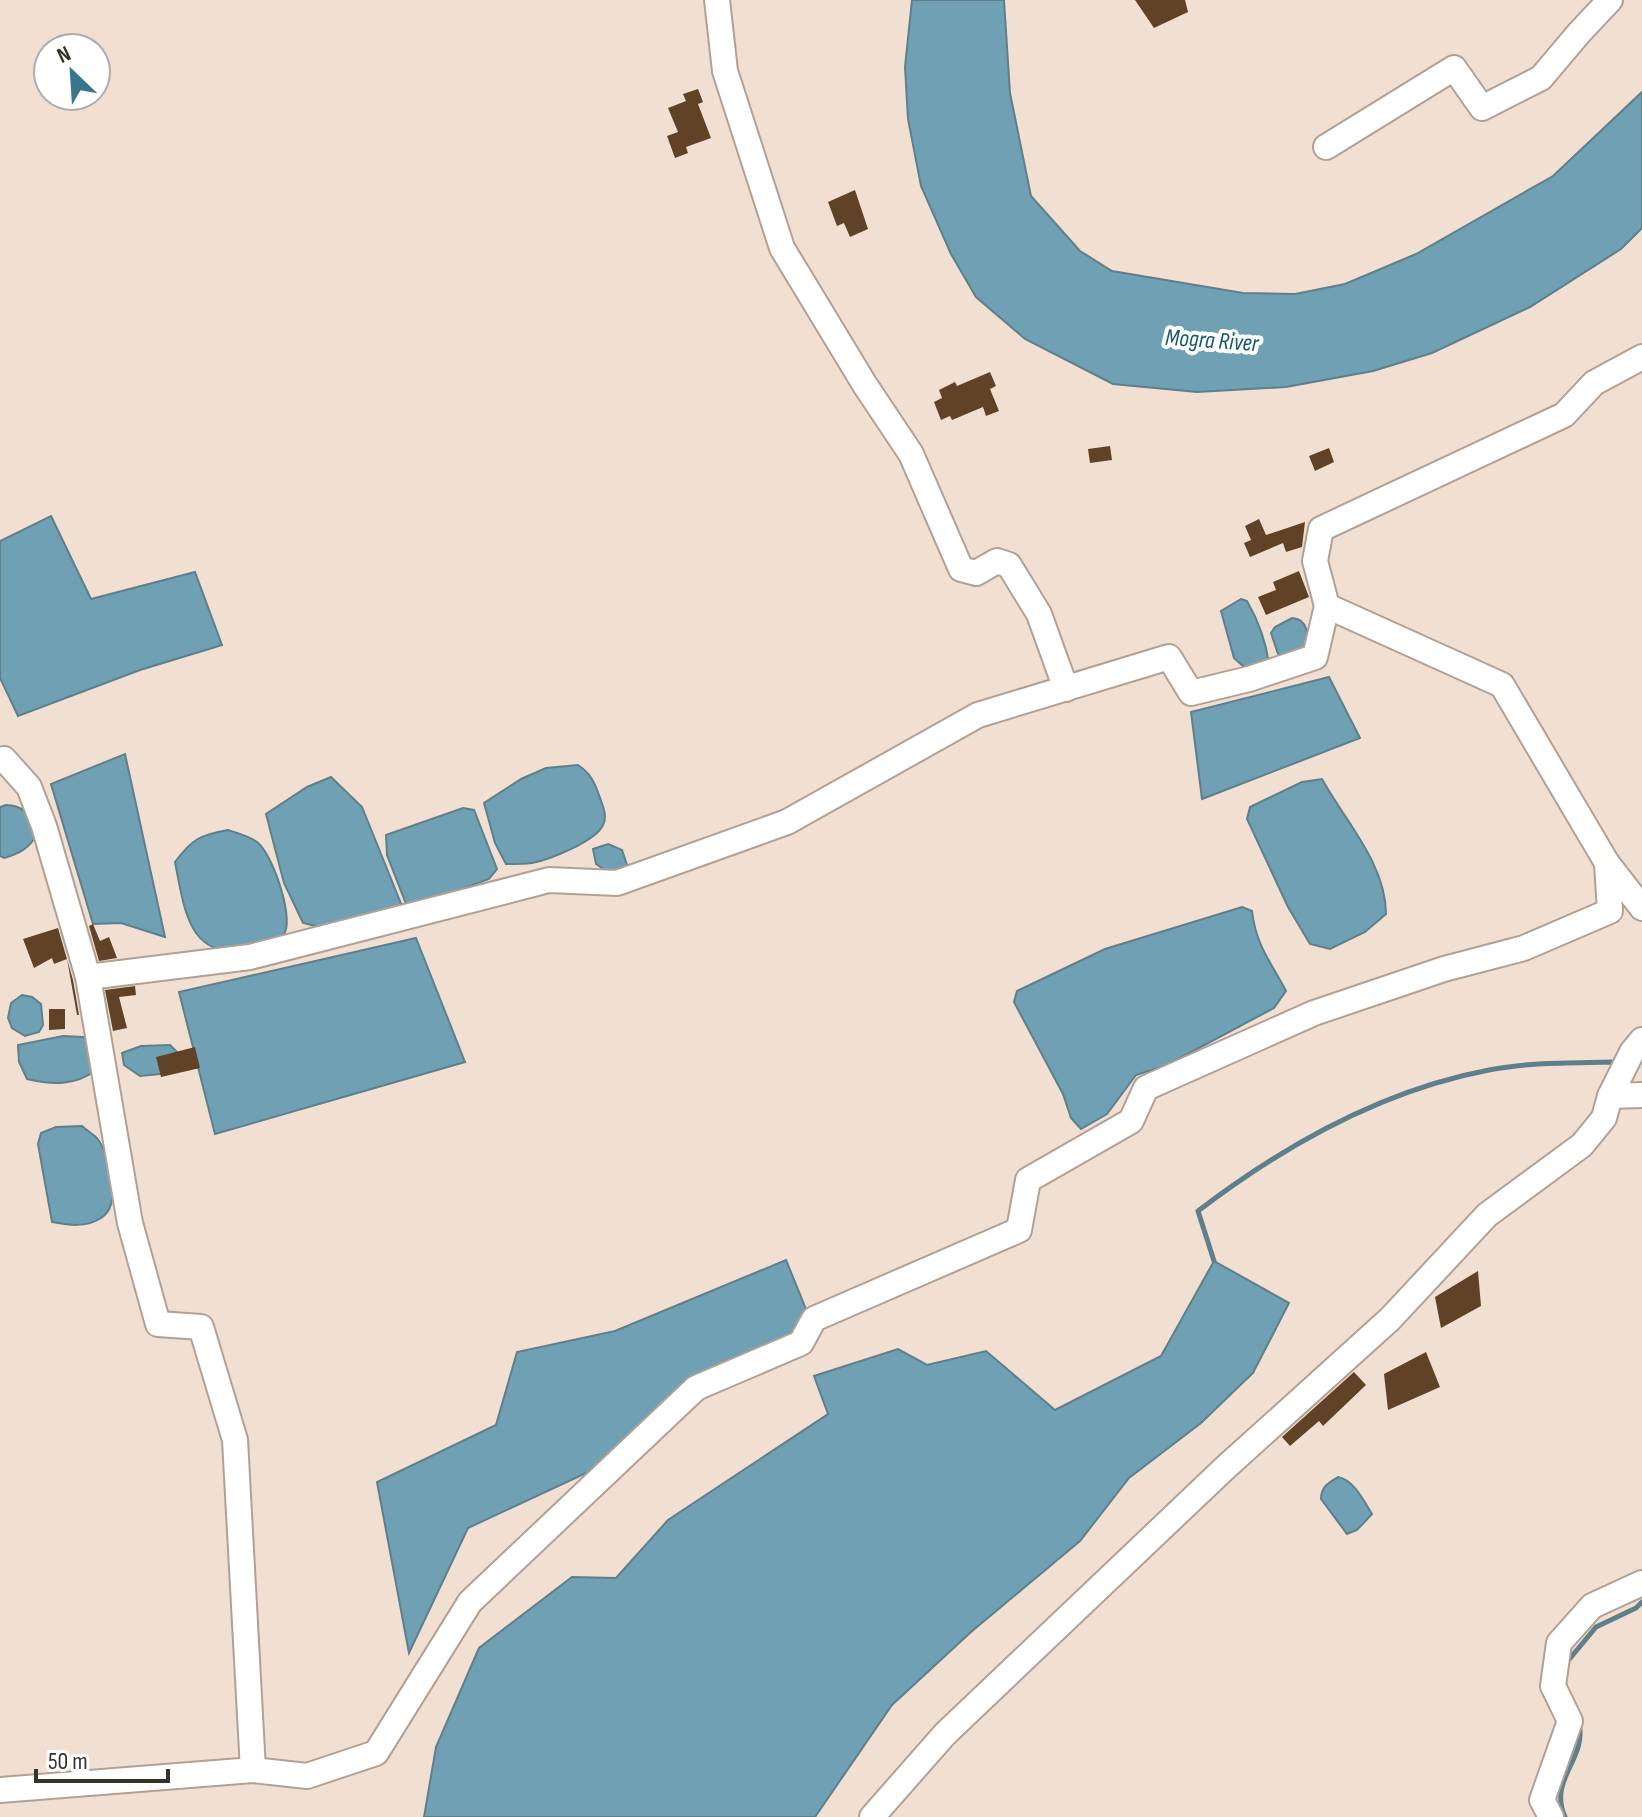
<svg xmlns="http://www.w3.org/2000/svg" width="1642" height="1817" font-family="'Sofia Sans Condensed',sans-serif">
  <rect width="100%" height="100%" fill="#f1e0d2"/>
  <g fill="#70a0b3" stroke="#5f7f8b" stroke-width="2">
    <polygon points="912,0 1004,0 1010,93 1031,196 1080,251 1112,271 1243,293 1295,294 1345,284 1416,254 1553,176 1642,92 1642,228 1621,249 1530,307 1432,353 1373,371 1286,387 1197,392 1113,384 1025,339 976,297 951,254 921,186 908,119 905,67"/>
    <polygon points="51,516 91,599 195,572 222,645 140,670 18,716 0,678 0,541"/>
    <path d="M1241,599L1247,601C1258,620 1266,642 1269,664L1245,668L1234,658L1221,611Z"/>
    <path d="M1292,618C1309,619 1308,636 1306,649L1283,658L1278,654L1271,633L1275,627Z"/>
    <polygon points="1329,677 1360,738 1202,799 1191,712"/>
    <polygon points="125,754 165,937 121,923 93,924 51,784"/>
    <path d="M578,765C590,773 594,781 599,795C602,804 608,816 603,825C596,841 549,860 532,863C524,864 515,864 506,864L495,843L484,803L521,779L546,768Z"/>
    <polygon points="331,777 362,807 402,906 323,928 303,923 284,883 266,814 307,787"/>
    <path d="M1322,779C1345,821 1386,864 1386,914L1365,932L1330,949L1310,944L1288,907L1247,819L1250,807L1302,782Z"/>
    <path d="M6,805C26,805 29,817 37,833C31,848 18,854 4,858L0,856V807Z"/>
    <polygon points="463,808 474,810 497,869 489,879 408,909 387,855 386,835"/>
    <path d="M228,830C237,833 249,836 257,842C272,853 293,914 285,932C280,945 267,946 255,949C189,963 185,913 175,862C192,839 200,835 228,830Z"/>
    <polygon points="608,844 622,850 629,871 609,873 596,864 593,849"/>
    <path d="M1242,907L1252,911C1256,946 1271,962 1286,991L1274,1008L1167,1065L1136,1075L1107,1114L1081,1129L1071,1118L1063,1094L1014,1002L1017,991L1105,949Z"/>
    <polygon points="416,938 465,1062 215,1134 179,992"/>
    <polygon points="22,995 32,997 41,1004 43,1025 39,1032 25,1036 12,1028 8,1018 11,1003"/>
    <path d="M63,1036L83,1037L95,1044L96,1070C75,1086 52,1085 27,1079L19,1062L18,1045Z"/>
    <polygon points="170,1045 177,1052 170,1073 140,1076 124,1065 122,1053 141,1046"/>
    <path d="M82,1126C86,1130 93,1134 97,1138C110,1155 123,1204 101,1218C86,1228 69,1225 52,1222L38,1144L41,1133L56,1127Z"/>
    <polygon points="786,1260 808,1314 790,1334 669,1399 595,1469 468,1528 409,1653 377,1482 496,1425 517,1352 615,1331"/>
    <polygon points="1214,1261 1289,1303 1253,1373 1201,1423 1129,1478 1080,1541 971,1632 892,1705 815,1817 424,1817 436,1747 479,1648 572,1577 616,1578 668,1520 828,1414 814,1376 898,1349 927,1365 986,1351 1055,1410 1161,1356"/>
    <path d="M1338,1477C1354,1480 1364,1501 1372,1514L1357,1530L1347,1534L1321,1499C1321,1487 1328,1483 1338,1477Z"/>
  </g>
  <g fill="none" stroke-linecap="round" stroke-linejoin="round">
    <g stroke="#5f7f8b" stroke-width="5">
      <path d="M1214,1261L1198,1211C1283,1146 1383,1090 1489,1070C1529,1062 1571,1063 1612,1062L1620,1064"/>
      <polyline points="1567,1662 1596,1627 1636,1608 1642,1602"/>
      <path d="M1565,1817C1548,1779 1587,1759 1579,1724"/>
    </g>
  </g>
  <g fill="#604227">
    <polygon points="1135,0 1185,0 1188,12 1154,28"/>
    <polygon points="698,89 703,102 698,104 711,138 686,147 688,153 675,158 667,136 678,132 668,108 686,101 683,94"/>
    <polygon points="855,190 868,229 850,237 844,223 837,226 828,202"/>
    <polygon points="990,372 996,386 990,389 999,411 986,416 983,407 952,420 950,416 941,420 934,402 942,398 939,390 955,382 957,386"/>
    <polygon points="1110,446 1112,460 1090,463 1088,449"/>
    <polygon points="1329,448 1334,462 1315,471 1309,456"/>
    <polygon points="1259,519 1266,535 1305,522 1302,547 1286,552 1283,543 1250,557 1244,543 1251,540 1245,526"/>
    <polygon points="1299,571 1309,597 1266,615 1258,597 1276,590 1273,582"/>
    <polygon points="93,924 100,941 109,937 117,958 99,961 89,926"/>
    <polygon points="58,928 73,980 79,1015 77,1015 67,959 54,964 52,958 34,968 23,939"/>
    <polygon points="135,986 136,995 119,997 127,1028 113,1031 105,990"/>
    <polygon points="49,1009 65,1009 65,1029 49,1030"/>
    <polygon points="195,1047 200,1068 161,1077 156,1057"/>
    <polygon points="1478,1271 1481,1306 1441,1328 1435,1297"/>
    <polygon points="1426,1352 1440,1387 1388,1410 1384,1374"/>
    <polygon points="1354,1372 1366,1385 1323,1426 1319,1421 1290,1446 1282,1437"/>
  </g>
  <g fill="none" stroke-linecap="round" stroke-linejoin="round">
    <defs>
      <g id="minor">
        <polyline points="717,0 725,71 782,248 865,385 911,454 961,569 976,573 997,561 1009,565 1039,614 1066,689"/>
        <polyline points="1326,147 1454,68 1482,108 1541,78 1579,33 1610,0"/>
        <polyline points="1327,606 1315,561 1321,529 1564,415 1594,383 1642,357"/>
        <polyline points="0,760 4,759 29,787 44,826 88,977"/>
        <polyline points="1610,1096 1642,1095"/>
        <polyline points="253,1770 235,1440 201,1327 158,1324 130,1223 88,977 250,957 549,880 617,883 787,822 978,715 1169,657 1191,693 1249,679 1315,657 1327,606 1502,685 1607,863"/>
        <polyline points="0,1790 253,1770 307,1776 376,1753 470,1602 696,1388 801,1343 814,1319 1019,1230 1028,1180 1131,1121 1146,1088 1314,1013 1444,969 1524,948 1610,911 1607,863 1642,908"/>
        <polyline points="872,1817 945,1734 1226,1467 1390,1319 1487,1215 1582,1145 1604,1118 1610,1096 1632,1052 1642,1040"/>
        <polyline points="1551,1817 1542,1800 1570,1721 1553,1686 1559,1643 1592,1606 1642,1583"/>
      </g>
    </defs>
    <use href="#minor" stroke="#b1a194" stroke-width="28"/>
    <use href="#minor" stroke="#fff" stroke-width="24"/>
  </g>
  <g text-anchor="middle" stroke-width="8" stroke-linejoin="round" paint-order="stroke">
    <g font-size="24" font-style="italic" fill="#19586d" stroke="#fff">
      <text transform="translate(1212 340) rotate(4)" y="8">Mogra River</text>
    </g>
  </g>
  <g transform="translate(72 72) rotate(335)"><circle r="38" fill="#ffffff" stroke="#afadab" stroke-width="2"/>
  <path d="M0-6L14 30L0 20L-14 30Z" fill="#38768c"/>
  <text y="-12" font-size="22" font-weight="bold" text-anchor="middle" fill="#38322d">N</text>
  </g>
  <path d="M36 1769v12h132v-12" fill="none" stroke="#38322d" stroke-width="4"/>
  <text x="48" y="1769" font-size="24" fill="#38322d" stroke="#ffffff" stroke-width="6" paint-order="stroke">50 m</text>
</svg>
